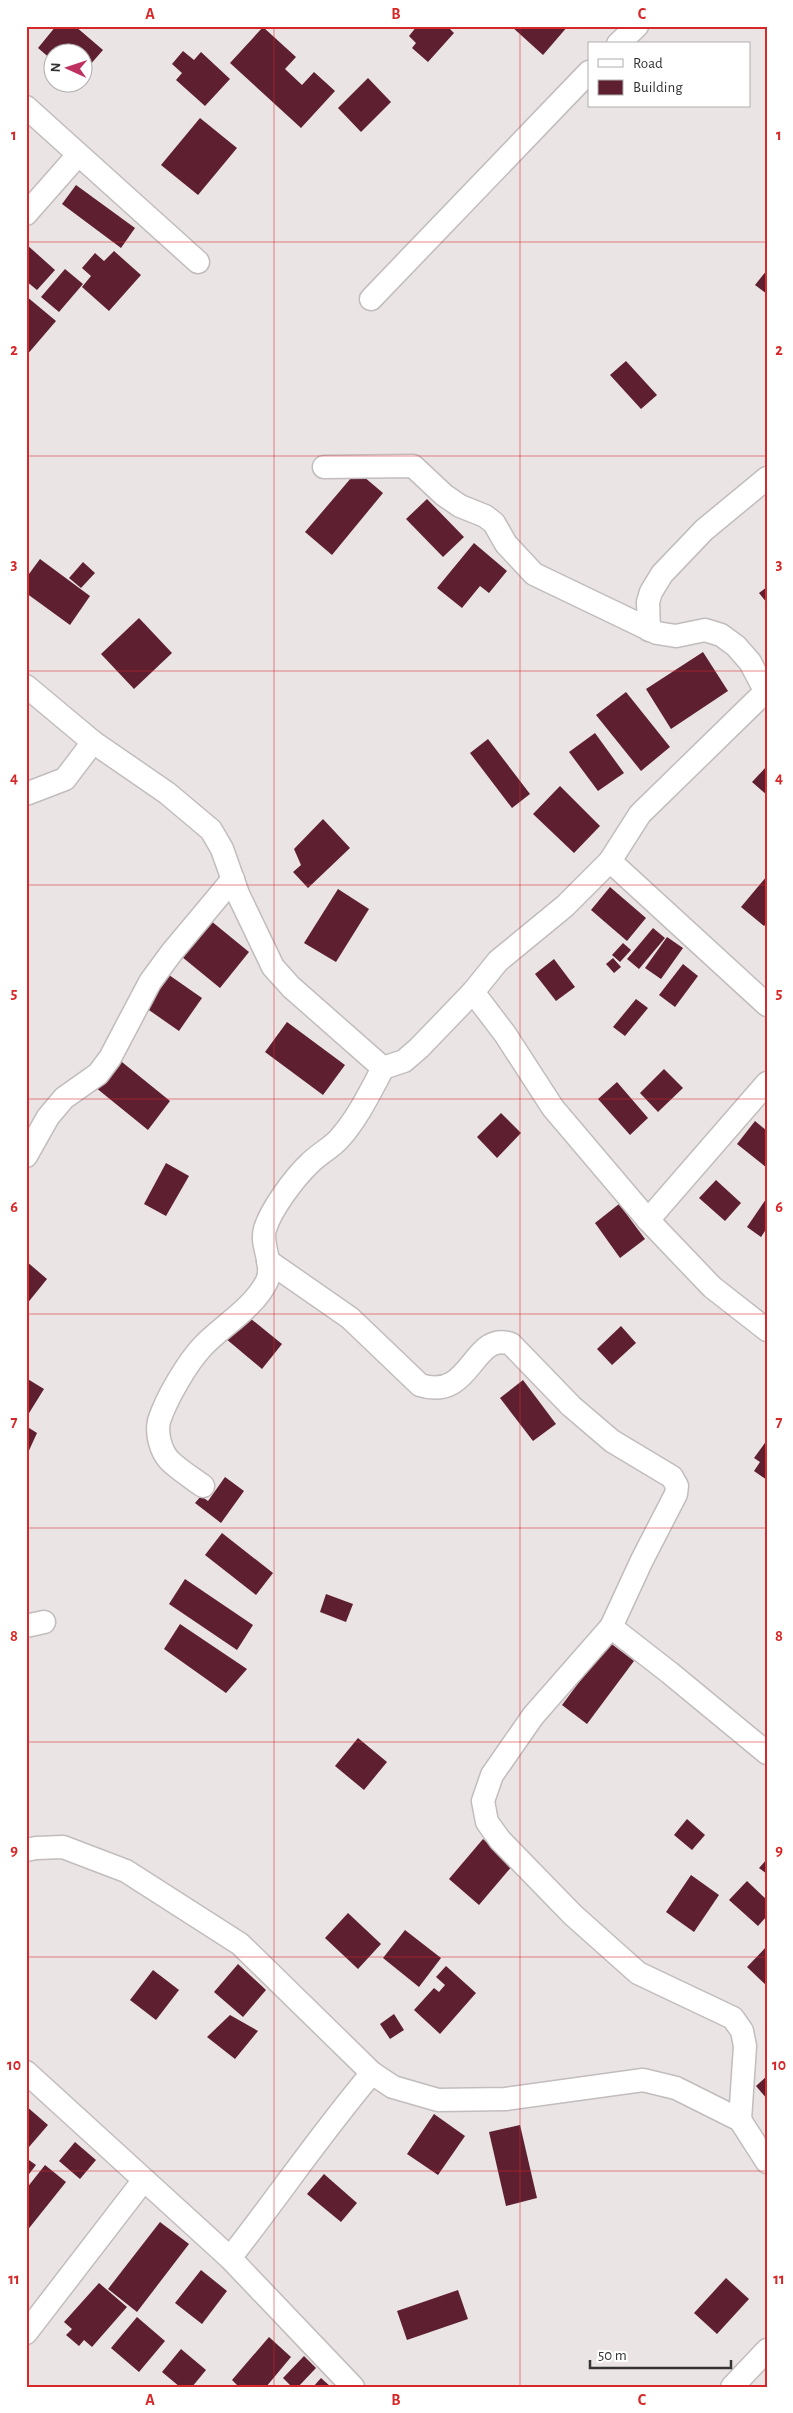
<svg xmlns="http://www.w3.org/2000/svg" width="793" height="2413" font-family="'Alegreya Sans',sans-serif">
  <rect width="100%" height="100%" fill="#eae4e5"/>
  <g fill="#5e1f31">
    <polygon points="56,26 75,26 103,50 82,74 82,52 52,52 52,60 38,48"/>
    <polygon points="417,26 447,26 454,33 428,62 412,48 416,43 409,36"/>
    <polygon points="511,26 568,26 543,55"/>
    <polygon points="263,27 296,57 285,69 302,85 314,72 335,91 301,128 230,63"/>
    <polygon points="183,51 194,60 201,52 230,79 205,106 176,80 182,73 172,64"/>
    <polygon points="368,78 391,102 361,132 338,108"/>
    <polygon points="200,118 237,148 198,195 161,165"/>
    <polygon points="76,185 135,228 121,248 62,204"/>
    <polygon points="26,244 55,270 37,290 26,281"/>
    <polygon points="114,251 141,275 109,311 82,287 91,276 82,268 95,253 104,261"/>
    <polygon points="65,269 83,284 59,312 41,297"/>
    <polygon points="767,270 767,294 755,285"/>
    <polygon points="26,296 56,321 26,356"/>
    <polygon points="626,361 657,395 641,409 610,375"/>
    <polygon points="357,471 383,493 332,555 305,532"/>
    <polygon points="427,499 464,537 443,557 406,519"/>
    <polygon points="474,543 507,571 489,593 480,586 462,608 437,588"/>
    <polygon points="40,559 90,596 70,625 26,593 26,578"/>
    <polygon points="83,562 95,573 81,588 69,578"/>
    <polygon points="767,587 767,603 759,593"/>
    <polygon points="139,618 172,653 134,689 101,654"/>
    <polygon points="703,652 728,691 671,729 646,689"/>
    <polygon points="626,692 670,747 641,771 596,715"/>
    <polygon points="595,733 624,773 598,791 569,752"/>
    <polygon points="488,739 530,794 512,808 470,753"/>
    <polygon points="767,766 767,795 752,782"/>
    <polygon points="560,786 600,826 574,853 533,814"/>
    <polygon points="323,819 350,848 308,888 293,872 301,865 294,849"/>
    <polygon points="767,876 767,923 764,926 741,907"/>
    <polygon points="610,887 646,918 627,941 591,910"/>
    <polygon points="338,889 369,909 336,962 304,943"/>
    <polygon points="205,916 249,952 220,988 176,952"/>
    <polygon points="653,928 665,938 639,969 627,959"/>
    <polygon points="667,937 683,948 661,979 645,968"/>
    <polygon points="623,943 631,950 620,962 612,955"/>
    <polygon points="613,958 621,967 614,973 606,964"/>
    <polygon points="554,959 575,987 556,1001 535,974"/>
    <polygon points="683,964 698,976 675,1007 659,995"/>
    <polygon points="169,975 202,998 179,1031 146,1008"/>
    <polygon points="636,999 648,1008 625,1036 613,1027"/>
    <polygon points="287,1022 345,1065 323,1095 265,1052"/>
    <polygon points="117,1058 170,1101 148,1130 95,1087"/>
    <polygon points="664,1069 683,1088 658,1112 640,1093"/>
    <polygon points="617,1082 648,1118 630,1135 598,1099"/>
    <polygon points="501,1113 521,1133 497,1158 477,1137"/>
    <polygon points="755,1121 767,1131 767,1168 737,1144"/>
    <polygon points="166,1163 189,1176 166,1216 144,1204"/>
    <polygon points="716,1180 741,1203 725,1221 699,1198"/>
    <polygon points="766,1199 767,1228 761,1237 747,1227"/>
    <polygon points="619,1204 645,1239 620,1258 595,1223"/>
    <polygon points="26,1261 47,1279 26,1305"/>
    <polygon points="245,1314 282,1344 262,1369 225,1338"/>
    <polygon points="621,1326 636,1343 612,1365 597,1349"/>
    <polygon points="26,1378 44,1389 26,1418"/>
    <polygon points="523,1380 556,1424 533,1441 500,1398"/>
    <polygon points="26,1426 37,1433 26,1457"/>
    <polygon points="767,1440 767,1480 754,1471 760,1462 754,1458"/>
    <polygon points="225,1477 244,1491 221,1523 195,1503 201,1496 208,1501"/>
    <polygon points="222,1533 273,1573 256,1595 205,1555"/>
    <polygon points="185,1579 253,1625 237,1650 169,1604"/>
    <polygon points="326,1594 353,1604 346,1622 320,1612"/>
    <polygon points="180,1624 247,1669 226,1693 164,1649"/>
    <polygon points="609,1642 634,1661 587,1724 562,1705"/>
    <polygon points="358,1738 387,1762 364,1790 335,1766"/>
    <polygon points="687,1819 705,1835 692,1850 674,1835"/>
    <polygon points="483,1839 513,1865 479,1905 449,1879"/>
    <polygon points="767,1859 767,1874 759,1868"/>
    <polygon points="691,1875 719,1895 694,1932 666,1912"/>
    <polygon points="747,1881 767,1900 767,1916 758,1926 729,1900"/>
    <polygon points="348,1913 381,1944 358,1969 325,1938"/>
    <polygon points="405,1930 441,1958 419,1987 383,1958"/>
    <polygon points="767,1946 767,1986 747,1967"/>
    <polygon points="238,1964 266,1990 243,2017 214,1992"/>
    <polygon points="446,1966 476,1993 440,2034 414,2010 434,1988 439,1992 445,1985 436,1977"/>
    <polygon points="153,1970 179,1990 156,2020 130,2000"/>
    <polygon points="394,2014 404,2030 390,2039 380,2024"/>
    <polygon points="230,2015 258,2031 235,2059 207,2037"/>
    <polygon points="767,2076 767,2099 756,2086"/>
    <polygon points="26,2106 48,2125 29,2147 26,2145"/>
    <polygon points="434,2114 465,2136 438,2175 407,2154"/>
    <polygon points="520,2125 537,2198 506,2206 489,2132"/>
    <polygon points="75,2142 96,2160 80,2179 59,2161"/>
    <polygon points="26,2158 36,2165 26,2178"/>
    <polygon points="45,2165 66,2182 26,2232 26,2189"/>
    <polygon points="324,2174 357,2203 341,2222 307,2194"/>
    <polygon points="160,2222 189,2244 137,2312 108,2289"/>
    <polygon points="201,2270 227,2291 202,2324 175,2303"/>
    <polygon points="726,2278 749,2299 717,2334 694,2313"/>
    <polygon points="99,2283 127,2307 92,2347 84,2340 79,2346 66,2335 72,2329 64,2322"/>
    <polygon points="458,2290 468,2319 407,2340 397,2311"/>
    <polygon points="137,2317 165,2341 139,2372 111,2348"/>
    <polygon points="269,2337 291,2357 266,2387 239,2387 232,2380"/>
    <polygon points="181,2349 206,2370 192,2387 180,2387 162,2372"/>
    <polygon points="304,2356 316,2368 298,2387 292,2387 283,2378"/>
    <polygon points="321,2378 331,2387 313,2387"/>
  </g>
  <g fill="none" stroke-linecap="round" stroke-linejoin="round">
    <defs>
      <g id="street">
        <polyline points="618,44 637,26"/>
        <polyline points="26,107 198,262"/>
        <polyline points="26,214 78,155"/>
        <polyline points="371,299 589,72"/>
        <polyline points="324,467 413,466 444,495 460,506 485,516 494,523 506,544 534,574 657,633 676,636 705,630 721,635 736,646 750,662 767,694"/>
        <polyline points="649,630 648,602 651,592 662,574 704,530 767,478"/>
        <polyline points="26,686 93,742 167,793 211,830 222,849 238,894 273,967 291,987 383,1068"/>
        <polyline points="26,794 65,779 93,742"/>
        <polyline points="610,861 767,1005"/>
        <polyline points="473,992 505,1034 553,1108 648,1220 712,1287 767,1330"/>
        <polyline points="26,1156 48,1117 64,1098 98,1074 110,1058 150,982 172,952 233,879"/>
        <polyline points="648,1220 767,1083"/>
        <path d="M268,1261L350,1318L420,1385C472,1402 472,1330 511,1344L571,1406L612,1441L672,1477L677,1486L676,1494L642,1560L611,1627L533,1716L492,1775L483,1801L487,1822L500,1840L573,1915L638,1973L733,2018L742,2031L745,2046L740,2120"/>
        <path d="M203,1486C192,1478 179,1470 169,1460C161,1451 156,1434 159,1421C166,1399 187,1363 203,1346C223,1325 254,1308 267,1281C275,1265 260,1246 265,1229C271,1209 295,1177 310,1163C319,1154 331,1148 339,1139C358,1118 370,1092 383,1068L404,1061L419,1048L473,992L498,961L565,906L610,861L640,814L765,692"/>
        <polyline points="26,1626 44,1622"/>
        <polyline points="611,1627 670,1673 767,1753"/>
        <polyline points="26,1850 36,1848 63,1847 126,1871 240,1944 372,2073 393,2087 438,2100 506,2099 643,2080 676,2088 740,2120 767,2162"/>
        <polyline points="26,2072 230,2258 353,2387"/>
        <path d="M230,2258C278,2197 321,2133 372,2073"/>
        <polyline points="26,2333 143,2181"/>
        <polyline points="732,2387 767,2350"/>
      </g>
    </defs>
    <use href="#street" stroke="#c2bcbd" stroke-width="25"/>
    <use href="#street" stroke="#fff" stroke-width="22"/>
  </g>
  <path fill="none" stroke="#d62828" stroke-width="1" stroke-opacity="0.55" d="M274,26V2387M520,26V2387M26,242H767M26,456H767M26,671H767M26,885H767M26,1099H767M26,1314H767M26,1528H767M26,1742H767M26,1957H767M26,2171H767"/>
  <rect width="793" height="2413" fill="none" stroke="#ffffff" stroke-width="55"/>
  <rect x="588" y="42" width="162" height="65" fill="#ffffff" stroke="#afaeae"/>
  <rect x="598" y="59" width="25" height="8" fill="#ffffff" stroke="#afaeae"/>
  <text x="633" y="68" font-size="15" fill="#363434">Road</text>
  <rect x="598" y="80" width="25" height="15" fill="#5e1f31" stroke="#afaeae"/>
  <text x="633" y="92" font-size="15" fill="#363434">Building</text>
  <g transform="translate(68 68) rotate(273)"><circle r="24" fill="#ffffff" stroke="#afaeae"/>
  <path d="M0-4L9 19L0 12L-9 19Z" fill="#be3060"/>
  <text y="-8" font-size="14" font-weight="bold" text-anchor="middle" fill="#363434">N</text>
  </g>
  <path d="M590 2360v8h141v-8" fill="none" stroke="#363434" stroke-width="2.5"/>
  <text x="598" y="2360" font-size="15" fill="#363434" stroke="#ffffff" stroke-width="4" paint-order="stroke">50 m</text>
  <rect x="28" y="28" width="738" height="2358" fill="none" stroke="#d62828" stroke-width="2"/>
  <g font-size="16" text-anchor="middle" font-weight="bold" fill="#d62828">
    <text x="150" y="19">A</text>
    <text x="396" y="19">B</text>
    <text x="642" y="19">C</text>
    <text x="14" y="140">1</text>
    <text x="779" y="140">1</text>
    <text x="14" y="355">2</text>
    <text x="779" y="355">2</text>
    <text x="14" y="569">3</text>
    <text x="779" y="569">3</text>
    <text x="14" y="783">4</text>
    <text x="779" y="783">4</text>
    <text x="14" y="998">5</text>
    <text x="779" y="998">5</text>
    <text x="14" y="1212">6</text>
    <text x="779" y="1212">6</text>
    <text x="14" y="1427">7</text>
    <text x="779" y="1427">7</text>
    <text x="14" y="1641">8</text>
    <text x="779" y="1641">8</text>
    <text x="14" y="1855">9</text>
    <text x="779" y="1855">9</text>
    <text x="14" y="2070">10</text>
    <text x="779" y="2070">10</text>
    <text x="14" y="2284">11</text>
    <text x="779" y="2284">11</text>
    <text x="150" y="2405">A</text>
    <text x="396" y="2405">B</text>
    <text x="642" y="2405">C</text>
  </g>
</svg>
